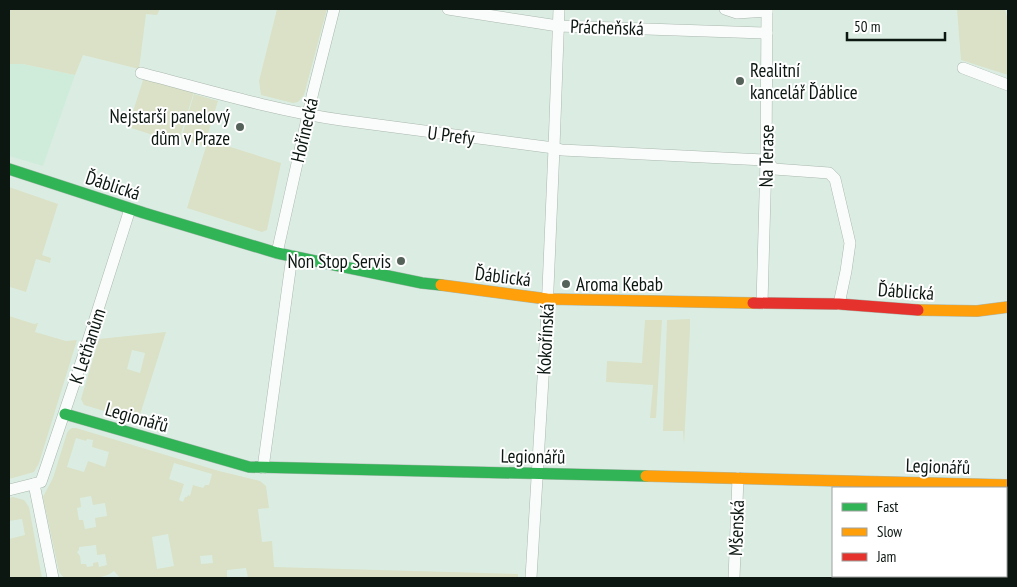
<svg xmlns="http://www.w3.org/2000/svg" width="1017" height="587" font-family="'PT Sans Narrow',sans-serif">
  <rect width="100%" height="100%" fill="#dbede2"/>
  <polygon fill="#cfecda" points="9,64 22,64 75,75 43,166 9,156"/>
  <g fill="#dae1c6" fill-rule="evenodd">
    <polygon points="9,9 160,9 157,15 146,14 139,69 83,55 75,75 23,64 9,64"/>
    <polygon points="277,9 327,9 304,95 298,102 293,103 261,95 259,81"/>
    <polygon points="957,9 1005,9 1008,21 1008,75 961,60"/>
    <polygon points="144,77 194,92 178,143 128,127"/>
    <polygon points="194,94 218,101 204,146 181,139"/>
    <polygon points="208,140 281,163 267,230 262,232 187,208"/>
    <polygon points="9,187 58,204 42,255 51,258 50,263 36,259 26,292 10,287 9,290"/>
    <polygon points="9,316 34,324 38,323 35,332 66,341 77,340 39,463 34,472 9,479"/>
    <polygon points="690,319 690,329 684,445 683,431 663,431 667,320"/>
    <polygon points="645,320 662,320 656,418 650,418 653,385 606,382 607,361 642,363"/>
    <path d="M166,332L138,421L84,405L81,399L99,339ZM132,350L145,353L140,373L127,369Z"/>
    <path d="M72,428H76L219,471L260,481L266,486L269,508L258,509L262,542L272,541L274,567L518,574V578H248L246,568L227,570V578H120L114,571C103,581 79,578 64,578L59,572L43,497L53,478L67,433L69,430ZM76,438L86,441L87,439L93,440L92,447L109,452L105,467L88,461L84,472L67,467ZM174,463L212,474L209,485H205L203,488L193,485L190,496L188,495L187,497H185L183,502L179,500L184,484L169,479ZM91,496L93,505L105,503L107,516L95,518L96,527L85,529L83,520H79L77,508L81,507L80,498ZM168,534L174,566L157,569L152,537ZM96,545L97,555L105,554L107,565L99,567L98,562L93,563V566L87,567L86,564H81L80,556L77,552L79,550V547ZM212,555L213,563L201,564L200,556Z"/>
    <polygon points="13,497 24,500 29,507 42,578 9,578 9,539 25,535 22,519 9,521 9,498"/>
  </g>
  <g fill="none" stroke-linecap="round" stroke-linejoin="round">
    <defs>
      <g id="street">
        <polyline points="448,9 558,26 767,33"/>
        <polyline points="725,9 737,13 767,11"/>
        <polyline points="963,68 1008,85"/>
        <path d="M141,73C207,90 273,110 341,120L554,148L562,150L766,160"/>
        <polyline points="766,160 774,169 829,173 835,179 850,243 846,271 839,304"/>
        <polyline points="277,253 313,92 334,9"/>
        <polyline points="762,303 766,160 767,9"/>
        <polyline points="263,468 292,256"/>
        <polyline points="34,484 53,578"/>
        <polyline points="9,490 41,482 80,366 130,209"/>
        <polyline points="531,578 547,312 554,148 559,9"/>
        <polyline points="734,578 738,478"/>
      </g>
      <g id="fast">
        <polyline points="9,169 144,213 277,253 422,283 441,285"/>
        <polyline points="65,414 249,467 646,476"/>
      </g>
      <g id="slow">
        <polyline points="441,285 547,299 753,303"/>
        <polyline points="918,310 977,311 1008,307"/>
        <polyline points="646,476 1008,485"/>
      </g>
      <polyline id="jam" points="753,303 839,304 918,310"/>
    </defs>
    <use href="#street" stroke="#aab8af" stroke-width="12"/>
    <use href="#fast" stroke="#aab8af" stroke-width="12"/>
    <use href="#slow" stroke="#aab8af" stroke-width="12"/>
    <use href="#jam" stroke="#aab8af" stroke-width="12"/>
    <use href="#street" stroke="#fafcfb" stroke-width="11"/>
    <use href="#fast" stroke="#30b455" stroke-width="11"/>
    <use href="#slow" stroke="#ff9f0a" stroke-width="11"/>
    <use href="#jam" stroke="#e5322d" stroke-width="11"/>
  </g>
  <g fill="#54625a" stroke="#fff" stroke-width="2">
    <circle cx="740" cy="81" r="5"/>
    <circle cx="240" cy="127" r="5"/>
    <circle cx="401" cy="261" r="5"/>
    <circle cx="566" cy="284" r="5"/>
  </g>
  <g text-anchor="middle" stroke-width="4" stroke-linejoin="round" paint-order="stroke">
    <g font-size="19" fill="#0c1711" stroke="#fff">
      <text transform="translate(607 27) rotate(2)" y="7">Prácheňská</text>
      <text transform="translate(304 130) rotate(-77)" y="7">Hořínecká</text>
      <text transform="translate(451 135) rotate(7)" y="7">U Prefy</text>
      <text transform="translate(766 156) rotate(-89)" y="7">Na Terase</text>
      <text transform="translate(113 185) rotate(18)" y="7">Ďáblická</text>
      <text transform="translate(503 276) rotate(7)" y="7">Ďáblická</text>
      <text transform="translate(906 291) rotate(4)" y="7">Ďáblická</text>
      <text transform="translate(545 339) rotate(-87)" y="7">Kokořínská</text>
      <text transform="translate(87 346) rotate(-72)" y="7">K Letňanům</text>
      <text transform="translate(137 417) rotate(16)" y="7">Legionářů</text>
      <text transform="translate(533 456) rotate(1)" y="7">Legionářů</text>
      <text transform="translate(938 466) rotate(2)" y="7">Legionářů</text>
      <text transform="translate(736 528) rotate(-88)" y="7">Mšenská</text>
    </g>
    <g font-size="19" fill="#0c1711" stroke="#fff" text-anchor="start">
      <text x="750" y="77">Realitní<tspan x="750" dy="22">kancelář Ďáblice</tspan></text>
      <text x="230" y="123" text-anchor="end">Nejstarší panelový<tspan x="230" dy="22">dům v Praze</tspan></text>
      <text x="391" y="268" text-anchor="end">Non Stop Servis</text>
      <text x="576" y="291">Aroma Kebab</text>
    </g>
  </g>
  <rect width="1017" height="587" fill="none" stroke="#0c1711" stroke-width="20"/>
  <rect x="832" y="487" width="175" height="90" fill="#ffffff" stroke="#9ea2a0"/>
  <rect x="842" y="503" width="25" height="8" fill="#30b455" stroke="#9ea2a0"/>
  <text x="877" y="512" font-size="15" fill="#0c1711">Fast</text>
  <rect x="842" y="528" width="25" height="8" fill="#ff9f0a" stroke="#9ea2a0"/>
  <text x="877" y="537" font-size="15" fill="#0c1711">Slow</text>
  <rect x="842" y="553" width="25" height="8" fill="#e5322d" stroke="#9ea2a0"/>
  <text x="877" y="562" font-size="15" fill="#0c1711">Jam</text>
  <path d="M847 32v8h98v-8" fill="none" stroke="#0c1711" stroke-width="2.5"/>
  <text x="854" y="32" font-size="15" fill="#0c1711" stroke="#ffffff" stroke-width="4" paint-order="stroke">50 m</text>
</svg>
